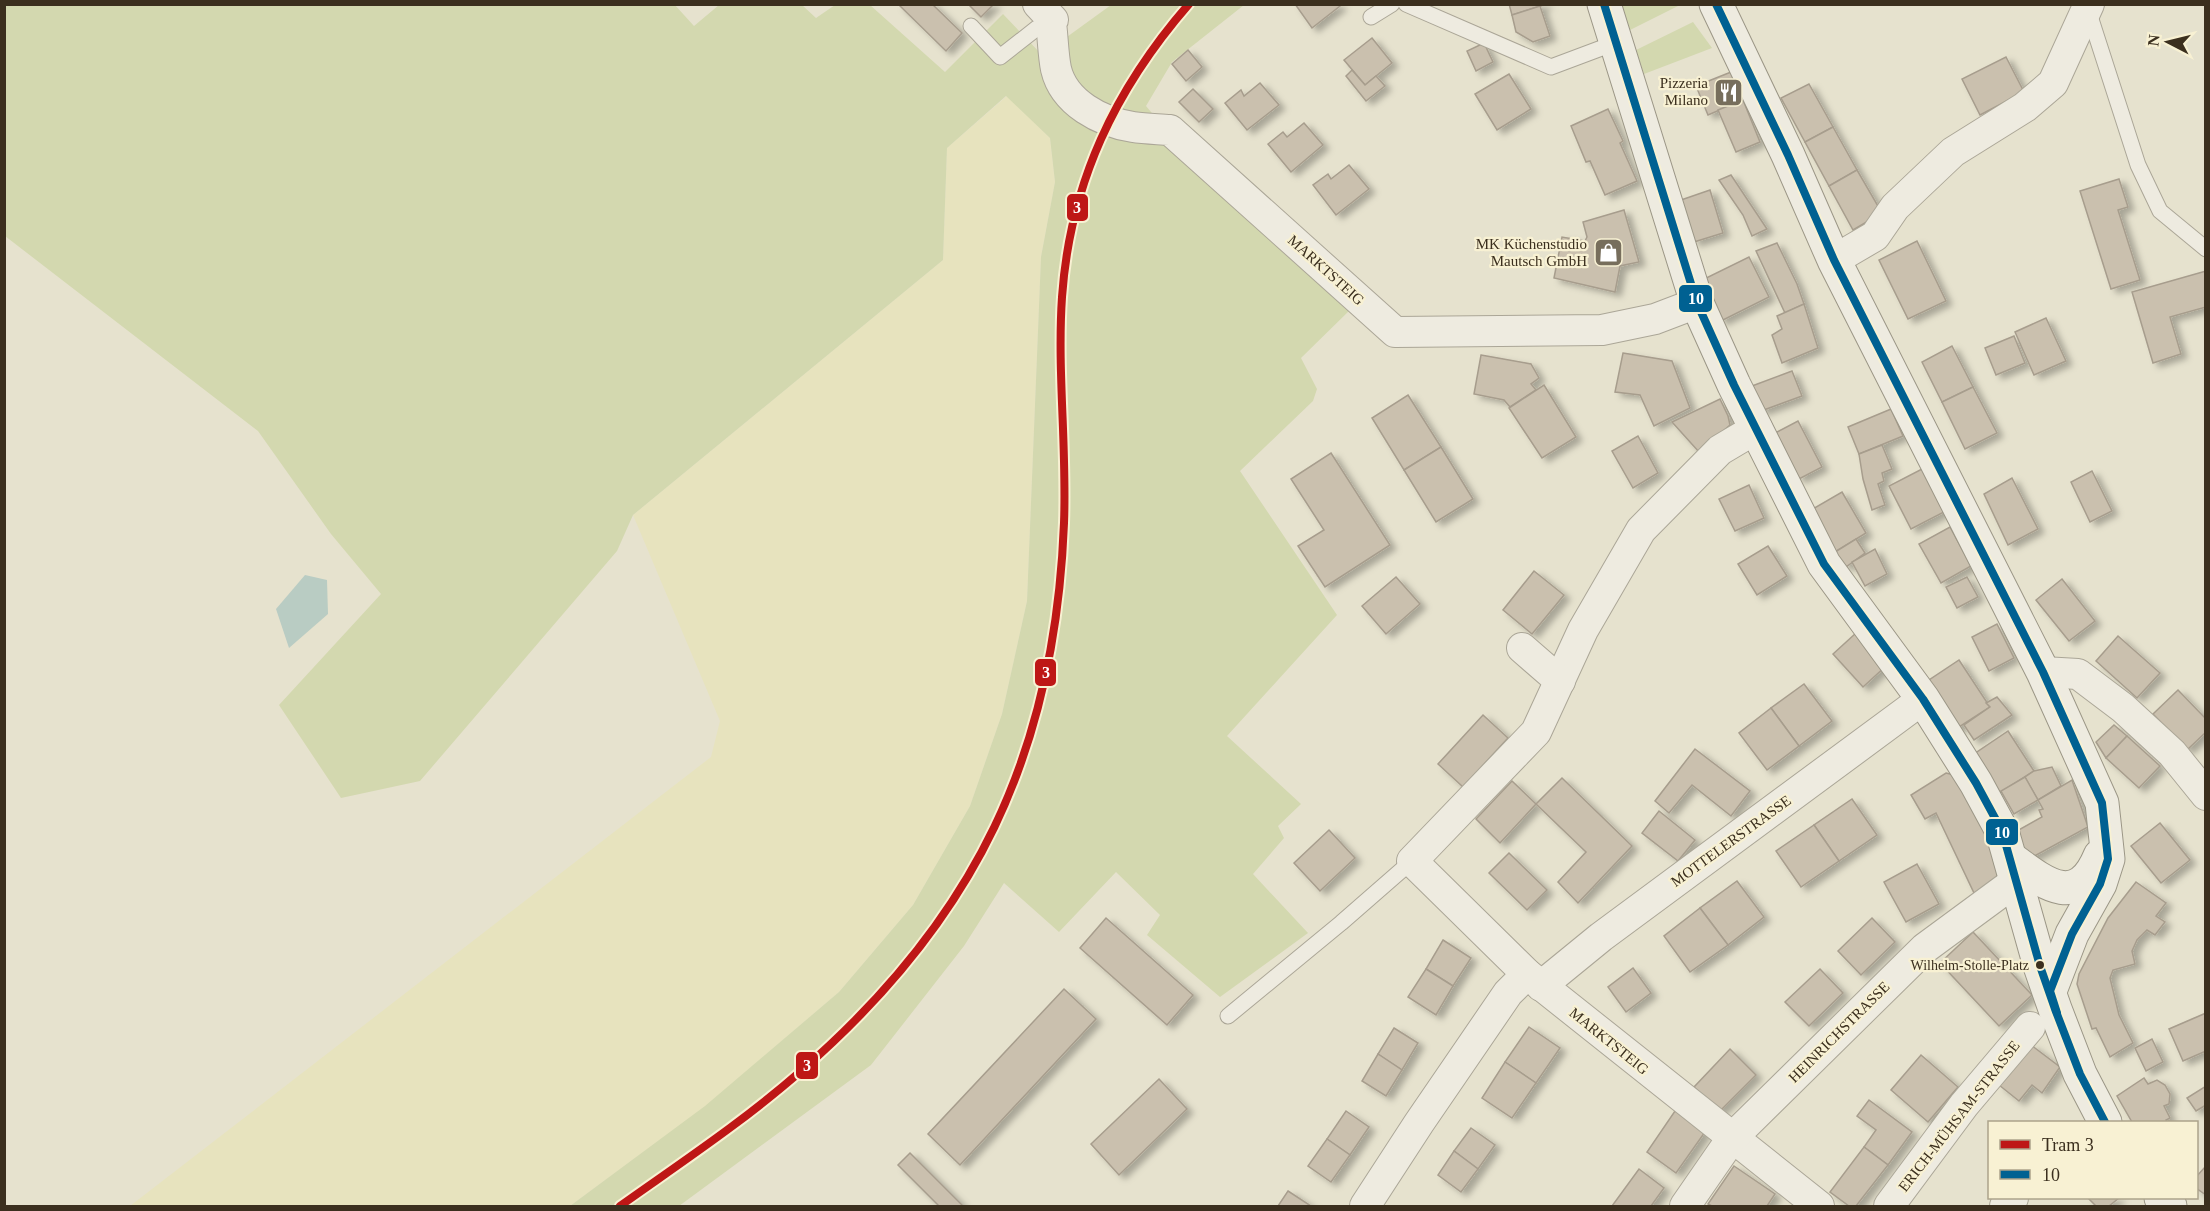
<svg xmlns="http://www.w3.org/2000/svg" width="2210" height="1211" font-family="'Times New Roman',serif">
  <defs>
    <filter id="shadow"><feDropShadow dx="6" dy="4" stdDeviation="3" flood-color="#0004"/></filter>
  </defs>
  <rect width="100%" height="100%" fill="#e6e2ce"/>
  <polygon fill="#e7e3be" points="1007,96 1050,138 1055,182 1041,257 1027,601 1002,714 970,806 913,905 839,992 705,1107 570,1206 130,1206 711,757 720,721 633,515 943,260 947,148"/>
  <g fill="#d3d8af">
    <polygon points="674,4 694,26 719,5 802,5 816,18 835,5 870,5 945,72 1003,14 1042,55 1111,5 1244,5 1172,62 1146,106 1173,138 1351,309 1301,358 1317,389 1313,401 1240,471 1337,615 1227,736 1301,804 1278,826 1284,838 1253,874 1308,933 1220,997 1147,935 1160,915 1116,872 1059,932 1004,883 964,946 871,1065 679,1206 570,1206 705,1106 839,992 913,905 970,806 1002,714 1027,601 1041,257 1055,182 1050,138 1006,96 947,148 943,260 633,515 617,551 420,781 341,798 279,705 381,594 331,534 258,431 5,236 4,5"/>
    <polygon points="1620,4 1680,5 1628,31"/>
    <polygon points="1693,22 1712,48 1644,74 1636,50"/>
  </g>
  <polygon fill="#b9ccc3" points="305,575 327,580 328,614 289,648 276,609"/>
  <g fill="#cac0ae" stroke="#a79d8d" stroke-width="1.5" filter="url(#shadow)">
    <polygon points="898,4 932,4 962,33 946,51"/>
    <polygon points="968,4 994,4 981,17"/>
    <polygon points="1295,4 1339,4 1340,6 1312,28"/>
    <polygon points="1509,4 1547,4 1512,15"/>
    <polygon points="1540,6 1550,36 1533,42 1516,32 1512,15"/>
    <polygon points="1372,38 1392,63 1365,85 1344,60"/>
    <polygon points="1484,43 1493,62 1476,71 1467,51"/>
    <polygon points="1188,50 1202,67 1186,81 1172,64"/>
    <polygon points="2006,57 2024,92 1980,115 1962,79"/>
    <polygon points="1352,70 1365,85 1376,76 1385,86 1366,101 1346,76"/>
    <polygon points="1731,72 1743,100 1708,115 1696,86"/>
    <polygon points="1509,74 1531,109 1497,130 1475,94"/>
    <polygon points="1260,83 1279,105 1247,130 1225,103 1241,90 1244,96"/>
    <polygon points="1809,84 1833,127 1805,142 1781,98"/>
    <polygon points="1193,89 1213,109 1199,122 1179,102"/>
    <polygon points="1743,100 1760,142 1736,152 1718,110"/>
    <polygon points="1608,109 1623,141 1620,143 1637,181 1605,195 1590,161 1586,162 1571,126"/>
    <polygon points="1304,123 1323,145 1291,172 1268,144 1283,132 1287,137"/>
    <polygon points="1833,127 1857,170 1829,186 1805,142"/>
    <polygon points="1349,165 1369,189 1336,215 1313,185 1328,174 1331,179"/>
    <polygon points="1857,170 1882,213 1853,230 1829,186"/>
    <polygon points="1731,175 1767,229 1752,236 1743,215 1719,180"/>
    <polygon points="2119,179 2128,207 2118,210 2140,280 2111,289 2080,191"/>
    <polygon points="1710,190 1723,233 1694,242 1681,200"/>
    <polygon points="1624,210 1639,262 1620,266 1615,292 1554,278 1562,237 1585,241 1587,237 1583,222"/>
    <polygon points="1917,241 1946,301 1908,319 1879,260"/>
    <polygon points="1777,243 1797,284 1804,304 1785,313 1756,251"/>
    <polygon points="1749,257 1769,297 1721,321 1700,281"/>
    <polygon points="2206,271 2206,307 2170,317 2181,354 2153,363 2132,292"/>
    <polygon points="1804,304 1818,348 1782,363 1772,335 1782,329 1777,316"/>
    <polygon points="2046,318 2066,361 2034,375 2015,332"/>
    <polygon points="2014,336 2025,363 1996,375 1985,348"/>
    <polygon points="1952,346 1973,387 1942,402 1922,362"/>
    <polygon points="1623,353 1672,361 1690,408 1654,426 1640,395 1615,392"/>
    <polygon points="1481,355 1531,364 1539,378 1531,384 1536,390 1510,407 1504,400 1474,394"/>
    <polygon points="1792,371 1802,396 1761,411 1752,386"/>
    <polygon points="1544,385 1576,437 1542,458 1509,408"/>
    <polygon points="1973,387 1997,433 1965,449 1942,402"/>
    <polygon points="1408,395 1441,447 1404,470 1372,418"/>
    <polygon points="1720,399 1728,416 1730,425 1699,452 1672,422"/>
    <polygon points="1891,409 1903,436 1859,454 1848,427"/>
    <polygon points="1798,421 1822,467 1799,479 1775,433"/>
    <polygon points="1638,436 1658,473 1633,488 1612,451"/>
    <polygon points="1882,445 1892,469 1882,473 1884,481 1878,484 1885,505 1872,510 1863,479 1859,454"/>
    <polygon points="1441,447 1473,499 1436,522 1404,470"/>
    <polygon points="1331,453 1390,545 1325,587 1298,546 1324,530 1291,479"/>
    <polygon points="1922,469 1944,512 1911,529 1889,486"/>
    <polygon points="2092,471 2112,511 2090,522 2071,482"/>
    <polygon points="2012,478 2038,529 2008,545 1984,494"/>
    <polygon points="1749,485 1764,518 1735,531 1719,499"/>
    <polygon points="1842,492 1866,533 1835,552 1811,510"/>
    <polygon points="1950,527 1971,566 1941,583 1919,544"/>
    <polygon points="1856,539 1865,553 1846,567 1835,552"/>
    <polygon points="1768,546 1787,576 1757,595 1738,564"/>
    <polygon points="1875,549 1887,574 1865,586 1852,562"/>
    <polygon points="1534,571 1564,595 1532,634 1503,610"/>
    <polygon points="1396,577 1420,604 1386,634 1362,606"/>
    <polygon points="1967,577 1978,597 1957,608 1946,587"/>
    <polygon points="2062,579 2095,621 2069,641 2036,600"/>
    <polygon points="1997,624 2014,658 1989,671 1972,637"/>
    <polygon points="1856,633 1886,666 1863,687 1833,654"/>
    <polygon points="2118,636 2160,673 2137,698 2096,661"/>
    <polygon points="1959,660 1990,707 1956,729 1926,682"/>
    <polygon points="1804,684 1832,721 1799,746 1771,708"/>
    <polygon points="2178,690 2206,719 2206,732 2187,750 2153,714"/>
    <polygon points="1997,697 2012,715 1974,740 1964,725 1990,707 1986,703"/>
    <polygon points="1771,708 1799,746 1767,770 1739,733"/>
    <polygon points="1483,715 1508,738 1463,787 1438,764"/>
    <polygon points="2114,725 2127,736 2106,758 2096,742"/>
    <polygon points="2008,731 2034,771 1998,794 1974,754"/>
    <polygon points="2127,736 2160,766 2139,788 2106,758"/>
    <polygon points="1695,749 1750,791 1731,816 1692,785 1669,813 1655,801"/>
    <polygon points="2052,767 2061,786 2038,800 2025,777 2034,771"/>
    <polygon points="1946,773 1954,775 2008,869 1975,895 1936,813 1925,819 1911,795"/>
    <polygon points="2025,777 2038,800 2014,814 2001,791"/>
    <polygon points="1562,778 1632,846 1578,903 1558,882 1586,852 1536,804"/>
    <polygon points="2072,780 2088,827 2029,859 2015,832 2042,817 2039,810 2043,809 2038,800"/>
    <polygon points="1512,781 1536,804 1500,843 1476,819"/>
    <polygon points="1852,799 1877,835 1839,861 1814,825"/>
    <polygon points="1659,811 1695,840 1678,861 1642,833"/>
    <polygon points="2160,823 2190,860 2161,883 2131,846"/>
    <polygon points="1814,825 1839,861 1801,887 1776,851"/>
    <polygon points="1329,830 1355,858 1320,891 1294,863"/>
    <polygon points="1509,853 1547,890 1527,910 1489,873"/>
    <polygon points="1917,864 1939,904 1906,922 1884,882"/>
    <polygon points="1737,881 1764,917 1728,945 1700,908"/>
    <polygon points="2136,882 2166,903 2156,916 2165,922 2155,935 2147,930 2137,940 2132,951 2135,964 2113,970 2110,978 2119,1015 2133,1043 2110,1057 2096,1028 2092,1029 2077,984 2079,974 2108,918"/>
    <polygon points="1700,908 1728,945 1690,972 1664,936"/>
    <polygon points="1106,918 1193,995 1167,1025 1080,948"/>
    <polygon points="1872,918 1895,942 1861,975 1838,951"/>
    <polygon points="1973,932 2032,995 1999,1026 1940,963"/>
    <polygon points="1443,940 1471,958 1453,986 1426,969"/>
    <polygon points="1633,968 1651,993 1626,1012 1608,987"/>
    <polygon points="1426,969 1453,986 1436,1015 1408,997"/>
    <polygon points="1820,969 1843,993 1809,1026 1785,1002"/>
    <polygon points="1064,989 1096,1019 960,1165 928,1134"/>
    <polygon points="2206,1013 2206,1051 2183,1061 2169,1029"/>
    <polygon points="1529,1027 1560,1048 1536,1083 1505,1062"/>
    <polygon points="1394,1028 1418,1043 1402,1070 1378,1054"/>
    <polygon points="2152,1039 2163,1062 2146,1071 2135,1048"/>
    <polygon points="2031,1045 2060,1067 2042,1093 2032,1085 2019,1101 1999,1085"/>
    <polygon points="1730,1049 1756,1075 1719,1112 1694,1087"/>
    <polygon points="1378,1054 1402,1070 1386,1096 1362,1081"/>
    <polygon points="1921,1055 1958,1087 1928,1122 1891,1090"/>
    <polygon points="1505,1062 1536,1083 1512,1118 1482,1098"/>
    <polygon points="2144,1078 2148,1084 2157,1080 2165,1085 2170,1094 2169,1104 2164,1106 2170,1118 2166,1120 2167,1122 2132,1122 2117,1096"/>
    <polygon points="1159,1079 1187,1109 1119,1175 1091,1144"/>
    <polygon points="2206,1086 2206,1105 2196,1111 2187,1098"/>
    <polygon points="1869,1100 1912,1132 1888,1165 1864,1147 1876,1130 1857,1116"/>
    <polygon points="1346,1111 1369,1127 1350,1155 1327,1139"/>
    <polygon points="1675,1111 1705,1132 1676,1173 1647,1152"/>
    <polygon points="1471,1128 1495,1145 1478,1169 1454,1151"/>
    <polygon points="1327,1139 1350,1155 1331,1182 1308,1166"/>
    <polygon points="1864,1147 1888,1165 1856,1206 1849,1206 1830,1192"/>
    <polygon points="1454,1151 1478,1169 1461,1192 1438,1175"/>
    <polygon points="910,1153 963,1206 939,1206 898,1165"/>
    <polygon points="1734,1166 1775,1194 1767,1206 1712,1206 1708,1204"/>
    <polygon points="2206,1166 2206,1195 2196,1188 2196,1177"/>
    <polygon points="1639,1169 1664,1188 1651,1206 1612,1206"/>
    <polygon points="1288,1191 1311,1206 1278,1206"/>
    <polygon points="2088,1198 2119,1198 2109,1206 2096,1206"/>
  </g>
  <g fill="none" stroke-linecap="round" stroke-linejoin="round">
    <defs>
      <g id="lane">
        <polyline points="1406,4 1551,67 1615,43"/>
        <polyline points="2088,10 2138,165 2160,211 2206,249"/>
        <polyline points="1371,17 1392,4"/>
        <polyline points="971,26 1000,57 1037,28 1051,23"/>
        <polyline points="1228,1016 1341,923 1412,861"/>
      </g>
      <g id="street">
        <path d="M1038,4L1053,20L1051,23C1053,38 1053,54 1056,69C1064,103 1101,122 1133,127C1145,129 1158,129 1170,130L1395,332L1602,330L1655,319L1697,303"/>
        <polyline points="1834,260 1875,236 1895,207 1953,152 2025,107 2053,83 2089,4"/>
        <polyline points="1757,428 1720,450 1641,530 1583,630 1536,732 1412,861 1527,974 1819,1206"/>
        <polyline points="1522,648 1560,681"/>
        <polyline points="2043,672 2078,674 2123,708 2172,753 2206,795"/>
        <polyline points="1541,986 1601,937 1923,699"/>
        <polyline points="1365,1206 1419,1123 1508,993 1527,974"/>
        <polyline points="1685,1206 1732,1138 1925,948 2016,881"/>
        <polyline points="1889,1206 1964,1105 2030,1027"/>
        <polyline points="2005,1206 2013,1198"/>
      </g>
      <g id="secondary">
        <polyline points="1604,4 1697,303 1734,385 1824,564 1923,699 1976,783 2002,831 2040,966 2055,1009 2080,1074 2105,1122"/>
        <polyline points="1716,4 1788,155 1834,260 2043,672 2102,803 2108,859 2100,884 2072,934 2050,991"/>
        <path d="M2010,858C2044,883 2077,911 2100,856"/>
        <polyline points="2161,1198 2170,1206"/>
      </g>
    </defs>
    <use href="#lane" stroke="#aba697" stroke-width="17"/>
    <use href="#street" stroke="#aba697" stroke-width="32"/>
    <use href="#secondary" stroke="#9b9686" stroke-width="35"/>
    <use href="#lane" stroke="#eeebe0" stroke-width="15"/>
    <use href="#street" stroke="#eeebe0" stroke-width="30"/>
    <use href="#secondary" stroke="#eeebe0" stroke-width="33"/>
    <defs>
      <g id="bus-1">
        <polyline points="1604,4 1697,303 1734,385 1824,564 1923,699 1976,783 2002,831 2040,966 2055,1009 2080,1074 2105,1122"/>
        <polyline points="1716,4 1788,155 1834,260 2043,672 2102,803 2108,859 2100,884 2072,934 2050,991 2057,1013"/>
      </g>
    </defs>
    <use href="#bus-1" stroke="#f8f1d3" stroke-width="12"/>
    <use href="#bus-1" stroke="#006192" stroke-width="8"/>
    <defs>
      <path id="tram-1" d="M620,1206C682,1162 744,1121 801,1071C975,920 1055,754 1064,523C1067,447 1057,372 1062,297C1070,183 1115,89 1189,4"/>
    </defs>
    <use href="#tram-1" stroke="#f8f1d3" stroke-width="12"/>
    <use href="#tram-1" stroke="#be1716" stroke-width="8"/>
  </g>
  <defs>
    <symbol id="restaurant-square" viewBox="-11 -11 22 22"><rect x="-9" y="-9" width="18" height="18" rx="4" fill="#776e5c" stroke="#f8f1d3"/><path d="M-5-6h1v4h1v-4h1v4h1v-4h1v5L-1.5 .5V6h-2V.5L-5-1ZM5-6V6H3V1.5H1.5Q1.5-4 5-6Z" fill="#fff"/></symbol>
    <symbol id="shop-square" viewBox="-11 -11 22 22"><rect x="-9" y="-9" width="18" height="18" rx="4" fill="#776e5c" stroke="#f8f1d3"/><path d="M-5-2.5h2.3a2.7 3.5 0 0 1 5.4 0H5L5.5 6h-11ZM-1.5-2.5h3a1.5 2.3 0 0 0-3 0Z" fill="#fff"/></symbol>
  </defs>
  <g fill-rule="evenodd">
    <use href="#restaurant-square" x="1712" y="76" width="33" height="33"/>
    <use href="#shop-square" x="1592" y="236" width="33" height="33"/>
  </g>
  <circle fill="#3b2f1e" stroke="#f8f1d3" stroke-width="2" cx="2040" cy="965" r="5"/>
  <g text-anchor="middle" stroke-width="4.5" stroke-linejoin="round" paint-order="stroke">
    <g font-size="14" fill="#3b2f1e" stroke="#f8f1d3" text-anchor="end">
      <text x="2029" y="970">Wilhelm-Stolle-Platz</text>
    </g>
    <g font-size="15" fill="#3b2f1e" stroke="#f8f1d3" text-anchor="end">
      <text x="1708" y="88">Pizzeria<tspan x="1708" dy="17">Milano</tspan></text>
      <text x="1587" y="249">MK Küchenstudio<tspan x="1587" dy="17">Mautsch GmbH</tspan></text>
    </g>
    <g font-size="15" fill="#3b2f1e" stroke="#f8f1d3">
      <text transform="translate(1326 270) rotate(42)" y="5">MARKTSTEIG</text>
      <text transform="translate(1731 841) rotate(-36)" y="5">MOTTELERSTRASSE</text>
      <text transform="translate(1839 1032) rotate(-45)" y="5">HEINRICHSTRASSE</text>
      <text transform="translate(1609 1041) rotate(39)" y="5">MARKTSTEIG</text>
      <text transform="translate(1959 1116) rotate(-52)" y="5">ERICH-MÜHSAM-STRASSE</text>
    </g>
  </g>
  <g stroke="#f8f1d3" stroke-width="2">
    <rect x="1066" y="193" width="23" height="29" rx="6" fill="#be1716"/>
    <rect x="1678" y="284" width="35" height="29" rx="6" fill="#006192"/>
    <rect x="1034" y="658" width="23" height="29" rx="6" fill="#be1716"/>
    <rect x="1985" y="818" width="34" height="28" rx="6" fill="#006192"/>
    <rect x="795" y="1051" width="24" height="29" rx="6" fill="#be1716"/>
  </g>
  <g font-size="16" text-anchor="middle" font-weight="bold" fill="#fff">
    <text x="1077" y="213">3</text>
    <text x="1696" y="304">10</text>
    <text x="1046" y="678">3</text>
    <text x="2002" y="838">10</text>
    <text x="807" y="1071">3</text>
  </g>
  <rect width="2210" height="1211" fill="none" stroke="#3b2f1e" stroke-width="12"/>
  <rect x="1988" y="1121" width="210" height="78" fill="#f8f1d3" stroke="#aca38b" stroke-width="1.5"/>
  <rect x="2000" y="1140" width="30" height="9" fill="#be1716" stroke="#aca38b" stroke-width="1.5"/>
  <text x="2042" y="1151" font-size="18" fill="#3b2f1e">Tram 3</text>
  <rect x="2000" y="1170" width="30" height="9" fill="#006192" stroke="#aca38b" stroke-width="1.5"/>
  <text x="2042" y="1181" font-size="18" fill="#3b2f1e">10</text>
  <g transform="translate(2168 42) rotate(277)" stroke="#f8f1d3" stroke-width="4.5" paint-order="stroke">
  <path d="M0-4.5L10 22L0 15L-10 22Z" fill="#3b2f1e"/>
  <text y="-9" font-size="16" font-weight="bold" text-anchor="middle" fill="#3b2f1e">N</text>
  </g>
</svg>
